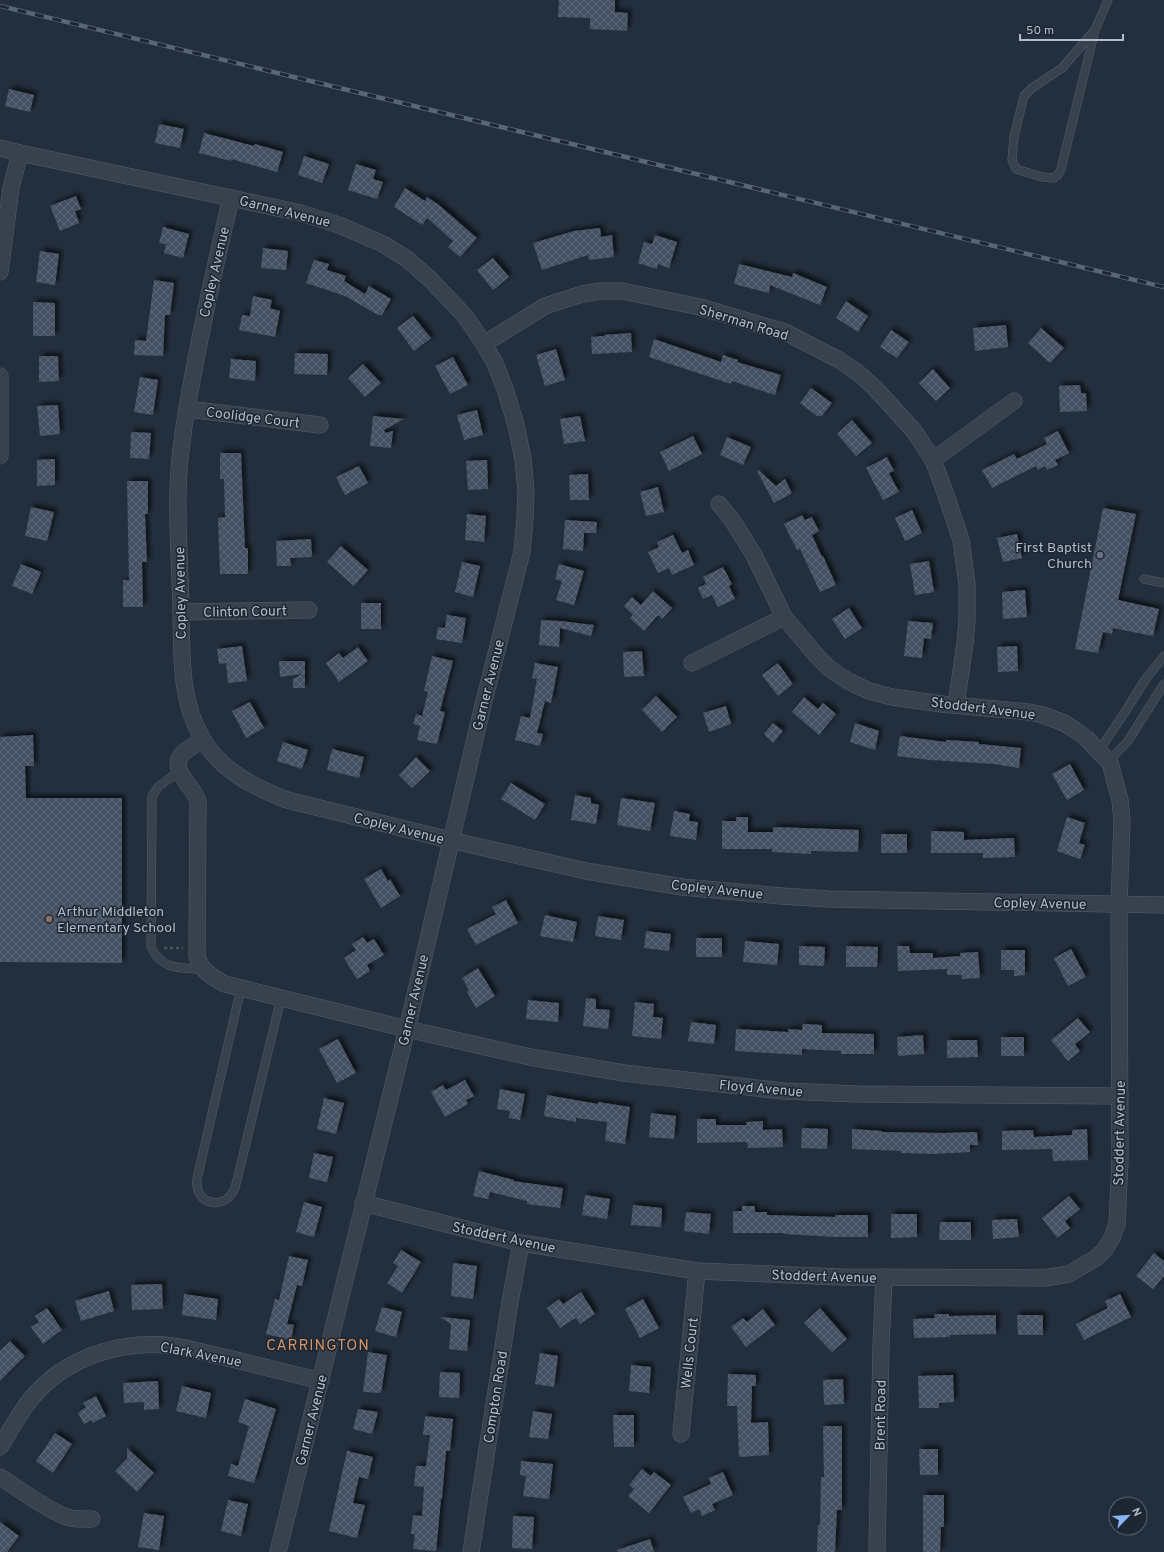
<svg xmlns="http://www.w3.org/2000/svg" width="1164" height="1552" font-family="Overpass,sans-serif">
  <defs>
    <pattern id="building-cross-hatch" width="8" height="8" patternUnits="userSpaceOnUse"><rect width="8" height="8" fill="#455162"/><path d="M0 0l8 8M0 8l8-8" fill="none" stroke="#5d6877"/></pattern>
    <filter id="shadow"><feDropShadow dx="3.5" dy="-3.5" stdDeviation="2" flood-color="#0009"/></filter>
  </defs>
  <rect width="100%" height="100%" fill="#242f3e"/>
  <g fill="url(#building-cross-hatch)" filter="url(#shadow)">
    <polygon points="559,0 615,0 615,12 628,13 627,31 590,29 590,18 558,17"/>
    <polygon points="9,89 34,95 30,112 5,106"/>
    <polygon points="159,124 184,129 180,148 155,143"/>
    <polygon points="204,133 254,146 255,144 283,152 277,172 231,159 231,161 199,153"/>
    <polygon points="304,156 329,164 322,183 298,175"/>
    <polygon points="356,164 376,170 373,179 383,182 377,199 348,190"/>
    <polygon points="405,188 425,201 427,197 439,205 477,238 460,257 448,247 453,241 427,218 422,225 394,207"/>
    <polygon points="76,196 81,209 75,211 79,223 60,231 50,206"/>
    <polygon points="163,227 189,234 183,258 164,253 166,244 159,243"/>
    <polygon points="600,228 601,237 612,235 614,257 589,260 588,255 542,270 533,243 574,231"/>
    <polygon points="655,235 677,242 669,268 658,264 657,269 638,263 644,242 652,244"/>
    <polygon points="263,248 288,251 286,270 261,268"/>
    <polygon points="40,251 59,254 55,285 36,282"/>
    <polygon points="493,258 509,277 493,290 477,270"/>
    <polygon points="314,260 329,264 327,270 346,276 344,281 365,294 369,286 391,299 382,315 378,315 345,296 306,283"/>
    <polygon points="739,264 792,277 793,273 827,287 820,305 770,285 769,293 734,284"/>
    <polygon points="154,280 174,283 170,315 165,315 163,356 134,355 135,340 146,341"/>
    <polygon points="253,296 272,300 270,308 280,311 275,337 239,330 242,315 250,316"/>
    <polygon points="846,301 868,316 858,332 836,318"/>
    <polygon points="33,302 55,303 55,336 33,336"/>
    <polygon points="413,316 431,338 414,351 397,328"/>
    <polygon points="1006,325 1008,347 975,351 973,328"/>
    <polygon points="1041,328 1064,348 1050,363 1028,343"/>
    <polygon points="891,330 909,342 897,358 880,347"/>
    <polygon points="631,333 632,352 592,354 591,337 604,336 604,335"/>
    <polygon points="654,339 721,362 723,355 738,360 737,362 781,375 775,395 732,381 731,384 649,357"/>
    <polygon points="556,349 565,380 545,386 536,355"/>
    <polygon points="295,353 328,354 327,375 294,374"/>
    <polygon points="39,356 58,356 59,381 39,382"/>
    <polygon points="453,357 468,385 450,394 435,366"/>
    <polygon points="231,359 256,361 255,381 229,378"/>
    <polygon points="363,364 381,383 365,397 348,378"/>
    <polygon points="933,369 950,388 936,401 919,383"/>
    <polygon points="140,377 158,380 153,415 134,412"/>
    <polygon points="1080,385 1081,393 1086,393 1087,411 1060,412 1059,386"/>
    <polygon points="811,388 832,403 822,416 817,416 800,403"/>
    <polygon points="58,405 60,434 40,436 37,406"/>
    <polygon points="477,410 483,435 464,440 457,415"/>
    <polygon points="373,416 404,419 384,430 385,433 393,431 391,448 370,446"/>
    <polygon points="580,416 585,441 564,444 560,419"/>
    <polygon points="852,420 872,443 856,456 837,434"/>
    <polygon points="1058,431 1069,453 1055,460 1058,465 1047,470 1045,466 1038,470 1036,466 992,488 982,470 1014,454 1017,459 1047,444 1044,438"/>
    <polygon points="131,432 151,433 149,459 130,458"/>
    <polygon points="693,436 702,454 669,471 660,452"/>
    <polygon points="727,437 751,447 743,465 720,455"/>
    <polygon points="220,453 241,453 245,548 248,548 248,574 220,574 218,518 225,517 224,479 220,479"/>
    <polygon points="887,457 894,471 889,473 899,492 883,500 866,468"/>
    <polygon points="55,459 55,485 37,486 37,460"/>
    <polygon points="487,460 488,489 468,490 466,461"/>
    <polygon points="359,466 368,483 345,495 336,477"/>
    <polygon points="758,470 776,486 785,479 792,493 774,503 757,471"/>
    <polygon points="588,474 589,500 570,500 569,475"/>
    <polygon points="127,481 148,481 148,514 145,514 147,562 142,562 143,607 123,607 123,580 129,580"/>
    <polygon points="658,487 664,512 646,516 640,492"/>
    <polygon points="31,507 54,512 47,541 25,536"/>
    <polygon points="1103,508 1136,514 1118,600 1159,609 1153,636 1113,628 1112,634 1103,632 1098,653 1075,649"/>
    <polygon points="912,510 922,533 905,541 895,518"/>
    <polygon points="467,514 486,516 484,542 465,540"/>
    <polygon points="802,515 805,520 812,517 819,531 812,535 822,557 823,556 836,585 820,592 800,549 797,550 784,524"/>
    <polygon points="565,520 597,522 596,533 584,533 583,551 563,549"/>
    <polygon points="1017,534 1022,558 1003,562 997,538"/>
    <polygon points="673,535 682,553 688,550 694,565 672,575 669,568 658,573 648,552 659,547 657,542"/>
    <polygon points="311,539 312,557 290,558 291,566 277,566 276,541"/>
    <polygon points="341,546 368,570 354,586 327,562"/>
    <polygon points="929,561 934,592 915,595 910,564"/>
    <polygon points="462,562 480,566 473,597 455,592"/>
    <polygon points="21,564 41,572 32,594 12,586"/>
    <polygon points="559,564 584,571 574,605 556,600 562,581 555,579"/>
    <polygon points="723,567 732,584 729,586 735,599 718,607 712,595 703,599 698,588 706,584 703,577"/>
    <polygon points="1025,590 1027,617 1003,619 1002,592"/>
    <polygon points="653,591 672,608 662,619 658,615 644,631 630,618 633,615 624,606 632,597 641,605"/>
    <rect x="361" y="603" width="20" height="26"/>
    <polygon points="849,608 862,628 845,639 832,619"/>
    <polygon points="447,615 466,618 462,643 436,639 438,627 445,628"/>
    <polygon points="541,620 560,621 594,625 591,636 560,628 559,647 539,645"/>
    <polygon points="908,621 933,623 931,639 924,638 922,658 904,656"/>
    <polygon points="242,646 247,681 228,683 226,663 219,664 217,649"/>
    <polygon points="1017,646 1018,671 998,672 997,647"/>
    <polygon points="358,647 368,661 339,682 326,663 339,653 343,658"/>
    <polygon points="642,651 644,676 624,677 623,652"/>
    <polygon points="432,656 453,661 440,711 445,712 437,744 417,740 420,726 413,724 416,714 422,716 428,692 424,691"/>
    <polygon points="279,661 305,661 305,688 293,688 293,679 302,674 280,677"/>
    <polygon points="535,663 558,667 551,703 545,701 537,733 543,734 540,746 515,740 521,716 530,718 537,679 532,678"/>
    <polygon points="778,663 793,684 778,696 762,675"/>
    <polygon points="656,696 677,717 662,732 642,710"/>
    <polygon points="804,697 818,709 823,703 836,714 819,735 792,712"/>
    <polygon points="250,702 264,728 246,738 232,711"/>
    <polygon points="726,706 731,724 709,732 703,713"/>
    <polygon points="773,723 783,731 773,743 764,734"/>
    <polygon points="855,723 879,731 875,750 850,742"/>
    <polygon points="33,735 34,766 25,766 26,798 122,798 122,963 0,962 0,737"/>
    <polygon points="900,736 946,742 946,740 979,742 979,744 1021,748 1019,768 994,764 930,760 897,756"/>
    <polygon points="283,742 308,750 302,769 277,761"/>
    <polygon points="332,749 364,757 359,778 327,770"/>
    <polygon points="416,757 430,771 412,788 399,775"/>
    <polygon points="1070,764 1084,790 1067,800 1052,774"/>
    <polygon points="511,783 545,804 535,820 501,799"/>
    <polygon points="575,795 591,798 591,803 599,805 596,824 571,820"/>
    <polygon points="621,798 655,803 650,831 617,825"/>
    <polygon points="674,811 690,814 689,821 698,822 696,840 670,836"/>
    <polygon points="736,817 748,817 748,832 773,832 773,827 859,830 858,852 811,851 811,854 772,852 772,849 722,849 722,821 736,821"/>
    <polygon points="1067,817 1085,823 1079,843 1085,845 1080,859 1057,851"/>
    <polygon points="931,831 964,832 964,840 1014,838 1015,857 983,858 983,853 931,853"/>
    <rect x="881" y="834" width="26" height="19"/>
    <polygon points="381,869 388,881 390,879 400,896 381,908 364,879"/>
    <polygon points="506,900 518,923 476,945 467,929 496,914 492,907"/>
    <polygon points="545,915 577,922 573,942 540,936"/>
    <polygon points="598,916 624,920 621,940 595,936"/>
    <polygon points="646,931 671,934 669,951 644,948"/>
    <polygon points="363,937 367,943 374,939 384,955 367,965 370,971 357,979 344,958 356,950 352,944"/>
    <rect x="696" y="938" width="26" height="19"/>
    <polygon points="745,941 779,944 777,965 743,962"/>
    <polygon points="799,946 825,947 824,966 799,965"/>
    <polygon points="846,946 878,947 877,967 846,967"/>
    <polygon points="897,946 909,946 910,953 933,953 933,958 960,956 960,953 978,952 980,978 962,979 961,975 947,975 947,969 898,971"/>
    <polygon points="1071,949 1086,977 1068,986 1054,958"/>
    <polygon points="1001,950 1025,950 1025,975 1014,976 1014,970 1001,970"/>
    <polygon points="478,968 495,996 476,1008 467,992 469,990 462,978"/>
    <polygon points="586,998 596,999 596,1009 610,1010 608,1029 583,1026"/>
    <polygon points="528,1000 559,1003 558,1022 526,1019"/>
    <polygon points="635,1002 654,1004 653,1017 663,1018 661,1039 632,1036"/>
    <polygon points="1078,1018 1090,1032 1075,1044 1080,1051 1068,1061 1051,1040"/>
    <polygon points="691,1022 716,1025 714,1044 688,1041"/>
    <polygon points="803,1024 822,1025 822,1033 874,1034 874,1054 841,1054 841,1051 802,1049 802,1055 735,1051 736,1029 788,1032 788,1029 802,1030"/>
    <polygon points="923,1035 924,1054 898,1056 897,1037"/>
    <rect x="1001" y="1037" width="23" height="19"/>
    <polygon points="338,1039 356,1073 337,1083 319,1049"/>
    <polygon points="947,1040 977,1040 978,1057 947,1058"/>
    <polygon points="465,1080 474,1096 466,1100 468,1104 445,1117 431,1092 443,1085 446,1090"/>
    <polygon points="500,1089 525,1094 520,1120 509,1118 510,1111 497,1109"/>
    <polygon points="547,1095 598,1104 598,1102 630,1107 625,1144 605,1141 607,1122 576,1118 576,1122 544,1116"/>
    <polygon points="324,1098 344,1103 336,1134 317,1129"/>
    <polygon points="651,1113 676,1116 674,1139 649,1137"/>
    <polygon points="697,1119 716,1119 716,1125 747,1125 746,1122 763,1121 763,1130 782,1129 783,1147 748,1148 747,1142 697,1143"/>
    <polygon points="802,1128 828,1129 827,1149 801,1148"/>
    <polygon points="852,1129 882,1131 882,1132 944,1133 977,1132 978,1145 970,1145 970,1152 934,1154 901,1153 901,1151 852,1149"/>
    <polygon points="1087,1129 1088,1160 1053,1161 1052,1149 1002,1150 1002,1131 1033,1130 1034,1137 1072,1135 1072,1130"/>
    <polygon points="314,1153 333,1157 327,1182 309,1178"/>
    <polygon points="479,1171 514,1180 513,1181 563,1188 560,1208 527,1204 527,1201 490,1192 488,1199 473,1196"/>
    <polygon points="585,1195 610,1199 607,1219 582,1215"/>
    <polygon points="1069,1196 1080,1209 1065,1221 1070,1228 1057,1238 1042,1218"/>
    <polygon points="304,1202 322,1207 314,1237 296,1232"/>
    <polygon points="633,1205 662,1208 661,1227 631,1225"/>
    <polygon points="742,1206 755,1206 755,1212 767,1212 767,1215 835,1217 835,1215 868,1215 868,1237 835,1237 785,1234 785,1233 733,1233 733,1211 742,1211"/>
    <polygon points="686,1212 711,1214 709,1234 684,1231"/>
    <polygon points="891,1214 917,1214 917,1237 891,1238"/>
    <polygon points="1017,1219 1019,1237 993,1239 992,1220"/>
    <polygon points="940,1222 971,1222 971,1240 939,1240"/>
    <polygon points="401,1250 421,1262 402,1293 387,1283 398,1266 393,1263"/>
    <polygon points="1154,1253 1164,1261 1164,1276 1153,1289 1136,1276"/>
    <polygon points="289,1256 308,1260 302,1286 297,1285 287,1324 294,1325 291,1340 266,1334 275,1299 279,1300"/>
    <polygon points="453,1263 477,1266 473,1299 451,1296"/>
    <polygon points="162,1284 163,1309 132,1310 131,1285"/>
    <polygon points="109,1291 114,1311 81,1321 75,1301"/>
    <polygon points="581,1292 595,1314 580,1324 576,1318 560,1328 547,1308 559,1299 563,1304"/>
    <polygon points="184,1294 218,1299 216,1320 182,1315"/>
    <polygon points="1120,1294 1131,1317 1084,1340 1076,1324 1108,1308 1105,1301"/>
    <polygon points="643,1299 659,1328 640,1338 625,1309"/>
    <polygon points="382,1307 402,1312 396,1337 375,1331"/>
    <polygon points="47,1308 62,1330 43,1344 31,1327 39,1322 35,1316"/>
    <polygon points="820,1308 847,1339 832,1352 804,1323"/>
    <polygon points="763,1309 775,1325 746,1347 731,1327 743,1318 747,1322"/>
    <polygon points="934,1314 949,1314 949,1316 996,1315 996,1334 950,1335 950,1337 914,1338 913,1319 935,1318"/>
    <polygon points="1017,1315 1043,1315 1043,1335 1018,1335"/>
    <polygon points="440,1317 470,1320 467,1351 449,1349 451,1324"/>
    <polygon points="10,1341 25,1356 0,1381 0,1351"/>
    <polygon points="368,1352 387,1355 381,1393 363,1392"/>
    <polygon points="540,1353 558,1356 554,1387 535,1384"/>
    <polygon points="631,1365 651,1367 649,1393 629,1391"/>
    <polygon points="440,1372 460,1373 459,1398 439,1397"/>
    <polygon points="728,1374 756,1375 756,1386 752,1386 751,1423 768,1422 769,1455 739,1457 737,1406 727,1406"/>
    <polygon points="953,1375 954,1402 939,1403 939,1408 919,1408 918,1376"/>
    <polygon points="843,1379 844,1404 824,1405 823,1380"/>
    <polygon points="158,1381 159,1409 144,1410 144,1402 124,1403 123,1383"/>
    <polygon points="182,1386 211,1393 206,1418 176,1411"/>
    <polygon points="96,1396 106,1416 93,1423 92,1420 84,1424 78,1413 86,1407 83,1403"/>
    <polygon points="245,1399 276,1409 254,1483 228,1476 231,1464 238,1466 249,1426 238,1422"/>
    <polygon points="358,1409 378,1412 372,1434 353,1429"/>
    <polygon points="533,1411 552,1414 548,1439 529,1437"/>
    <polygon points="613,1415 634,1415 634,1447 614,1447"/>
    <polygon points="425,1416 453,1419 450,1451 446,1451 442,1499 441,1499 436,1551 413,1549 415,1534 411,1534 413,1515 422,1516 424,1487 414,1486 416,1466 426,1466 430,1435 423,1435"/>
    <polygon points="823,1426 842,1426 842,1510 837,1510 835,1552 817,1552 818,1525 820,1525 821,1477 824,1477"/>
    <polygon points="55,1433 72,1444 53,1473 36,1461"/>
    <polygon points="127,1448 154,1473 137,1492 115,1471 127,1458"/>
    <polygon points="919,1449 938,1449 938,1475 920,1475"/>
    <polygon points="347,1451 373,1457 368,1479 359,1477 353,1503 365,1505 357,1538 329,1531"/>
    <polygon points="521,1461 553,1464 549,1499 523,1496 526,1476 520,1475"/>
    <polygon points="642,1469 651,1476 654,1472 671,1485 649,1513 628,1496 634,1489 629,1485"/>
    <polygon points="723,1472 733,1495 712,1504 715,1510 702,1516 699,1509 691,1513 683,1497 711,1484 709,1478"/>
    <polygon points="923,1495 944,1495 944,1527 941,1527 940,1552 923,1552"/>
    <polygon points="228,1500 248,1504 241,1536 221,1531"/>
    <polygon points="144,1513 164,1516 159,1550 138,1547"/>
    <polygon points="513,1516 534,1517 532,1549 512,1548"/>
    <polygon points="0,1522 19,1536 7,1552 0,1552"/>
    <polygon points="650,1539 654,1552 618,1552 617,1550"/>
  </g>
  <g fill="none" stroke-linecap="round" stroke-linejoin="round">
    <defs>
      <g id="service">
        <polyline points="1095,30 1062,68 1032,88 1024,96 1014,137 1012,160 1016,169 1042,177 1054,178 1058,175 1061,169 1095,30 1108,0"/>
        <polyline points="1144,579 1164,583"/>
        <polyline points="1099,751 1125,712 1145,680 1164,656"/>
        <polyline points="1109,761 1128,741 1164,684"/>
        <path d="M179,771L158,787L152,796L151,947C162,971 181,968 203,969"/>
        <path d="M241,988L197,1179C194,1205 225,1212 235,1188L281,998"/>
      </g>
      <g id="minor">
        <polyline points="0,148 20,153 301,213 339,225 362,235 383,244 407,259 430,279 465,316 484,344 495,363 506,392 516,425 523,459 526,491 525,519 522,552 483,705 407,1029 278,1552"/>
        <path d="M231,198C217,257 204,316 193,375C186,413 179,451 178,490C177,529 180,569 181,608C182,653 179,700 203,740C223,772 254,787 287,800L450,840L586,871L682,887L782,896L828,899L1164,905"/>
        <polyline points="0,272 11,188 20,153"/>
        <polyline points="484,344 545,306 582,294 602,291 622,291 700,307 785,332 839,360 857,372 875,388 914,431 933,460 946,495 961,540 967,584 967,621 965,643 956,705"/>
        <polyline points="0,376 0,456"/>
        <polyline points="187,409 320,425"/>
        <polyline points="933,460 1014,401"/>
        <polyline points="181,612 309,610"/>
        <polyline points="692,663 784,617"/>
        <path d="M203,740C196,744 188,748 182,754C169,770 193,786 198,801L197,956C201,971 212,977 225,984L407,1029L530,1057L624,1073L783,1091L857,1094L1120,1096"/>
        <polyline points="363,1203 521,1243 697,1271 841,1277 1044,1278 1069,1274 1096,1258 1105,1249 1112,1238 1117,1224 1120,1162 1119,904 1122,821 1120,800 1110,763 1086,738 1075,730 1064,723 1043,715 1029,712 942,704 892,697 869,691 848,681 830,669 817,656 784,617 754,555 732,520 719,504"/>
        <polyline points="681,1434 697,1271"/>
        <path d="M0,1447C13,1426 24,1404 42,1387C76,1354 127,1340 173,1346C190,1348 207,1354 224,1357C256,1365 288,1373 321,1381"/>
        <path d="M0,1477C20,1489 45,1509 67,1517C75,1520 84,1519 92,1519"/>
        <polyline points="471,1552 510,1302 521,1243"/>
        <polyline points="877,1552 881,1345 884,1277"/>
      </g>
    </defs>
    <use href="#service" stroke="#565f6c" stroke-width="9"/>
    <use href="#minor" stroke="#565f6c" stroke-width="17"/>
    <polyline stroke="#44595c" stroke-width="2.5" stroke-dasharray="3 3" stroke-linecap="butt" points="164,948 183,948"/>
    <use href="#service" stroke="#38414e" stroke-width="8"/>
    <use href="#minor" stroke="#38414e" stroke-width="16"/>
    <defs>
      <polyline id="rail" points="0,6 1164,287"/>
    </defs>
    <use href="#rail" stroke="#5a6575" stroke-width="4.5"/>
    <use href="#rail" stroke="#1d2633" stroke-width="3" stroke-dasharray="9" stroke-linecap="butt"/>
  </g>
  <circle fill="#6b7280" stroke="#1d2633" stroke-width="1.5" cx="1100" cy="555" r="4"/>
  <circle fill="#8d6e63" stroke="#1d2633" stroke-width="1.5" cx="49" cy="919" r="4"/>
  <g text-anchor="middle" stroke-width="3" stroke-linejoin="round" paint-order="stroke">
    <g font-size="14" fill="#b4bcc9" stroke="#1d2633">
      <text transform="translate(285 211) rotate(14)" y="5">Garner Avenue</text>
      <text transform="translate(214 272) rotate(-77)" y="5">Copley Avenue</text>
      <text transform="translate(744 322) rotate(17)" y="5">Sherman Road</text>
      <text transform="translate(253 417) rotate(7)" y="5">Coolidge Court</text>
      <text transform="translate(180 593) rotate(-91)" y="5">Copley Avenue</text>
      <text transform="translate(245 611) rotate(-1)" y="5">Clinton Court</text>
      <text transform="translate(488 685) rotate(-76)" y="5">Garner Avenue</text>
      <text transform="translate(983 708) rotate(7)" y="5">Stoddert Avenue</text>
      <text transform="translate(399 828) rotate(14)" y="5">Copley Avenue</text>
      <text transform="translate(717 889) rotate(6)" y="5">Copley Avenue</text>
      <text transform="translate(1040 903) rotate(1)" y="5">Copley Avenue</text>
      <text transform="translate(413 1000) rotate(-77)" y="5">Garner Avenue</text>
      <text transform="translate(761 1088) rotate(5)" y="5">Floyd Avenue</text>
      <text transform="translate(1119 1133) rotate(-89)" y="5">Stoddert Avenue</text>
      <text transform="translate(504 1237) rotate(12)" y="5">Stoddert Avenue</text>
      <text transform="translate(824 1276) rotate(2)" y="5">Stoddert Avenue</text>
      <text transform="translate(689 1353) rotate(-84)" y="5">Wells Court</text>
      <text transform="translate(201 1354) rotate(11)" y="5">Clark Avenue</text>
      <text transform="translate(495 1397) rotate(-81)" y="5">Compton Road</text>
      <text transform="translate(880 1415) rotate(-89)" y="5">Brent Road</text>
      <text transform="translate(311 1420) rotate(-76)" y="5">Garner Avenue</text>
    </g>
    <g font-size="14" fill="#b4bcc9" stroke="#1d2633" text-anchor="end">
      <text x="1092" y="552">First Baptist<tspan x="1092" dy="16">Church</tspan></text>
      <text x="57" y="916" text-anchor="start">Arthur Middleton<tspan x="57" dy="16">Elementary School</tspan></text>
    </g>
    <g font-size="15" letter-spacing="1" fill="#d59563" stroke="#1d2633">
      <text x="318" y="1350">CARRINGTON</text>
    </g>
  </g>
  <g transform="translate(1128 1516) rotate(65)"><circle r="19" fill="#1d2633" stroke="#59626f"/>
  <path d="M0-3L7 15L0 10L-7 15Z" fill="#8ab4f8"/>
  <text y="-6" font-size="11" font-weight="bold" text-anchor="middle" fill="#b4bcc9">N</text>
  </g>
  <path d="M1020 34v6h103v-6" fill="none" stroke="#b4bcc9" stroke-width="2"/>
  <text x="1026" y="34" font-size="12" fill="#b4bcc9" stroke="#1d2633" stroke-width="3" paint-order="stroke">50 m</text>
</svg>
